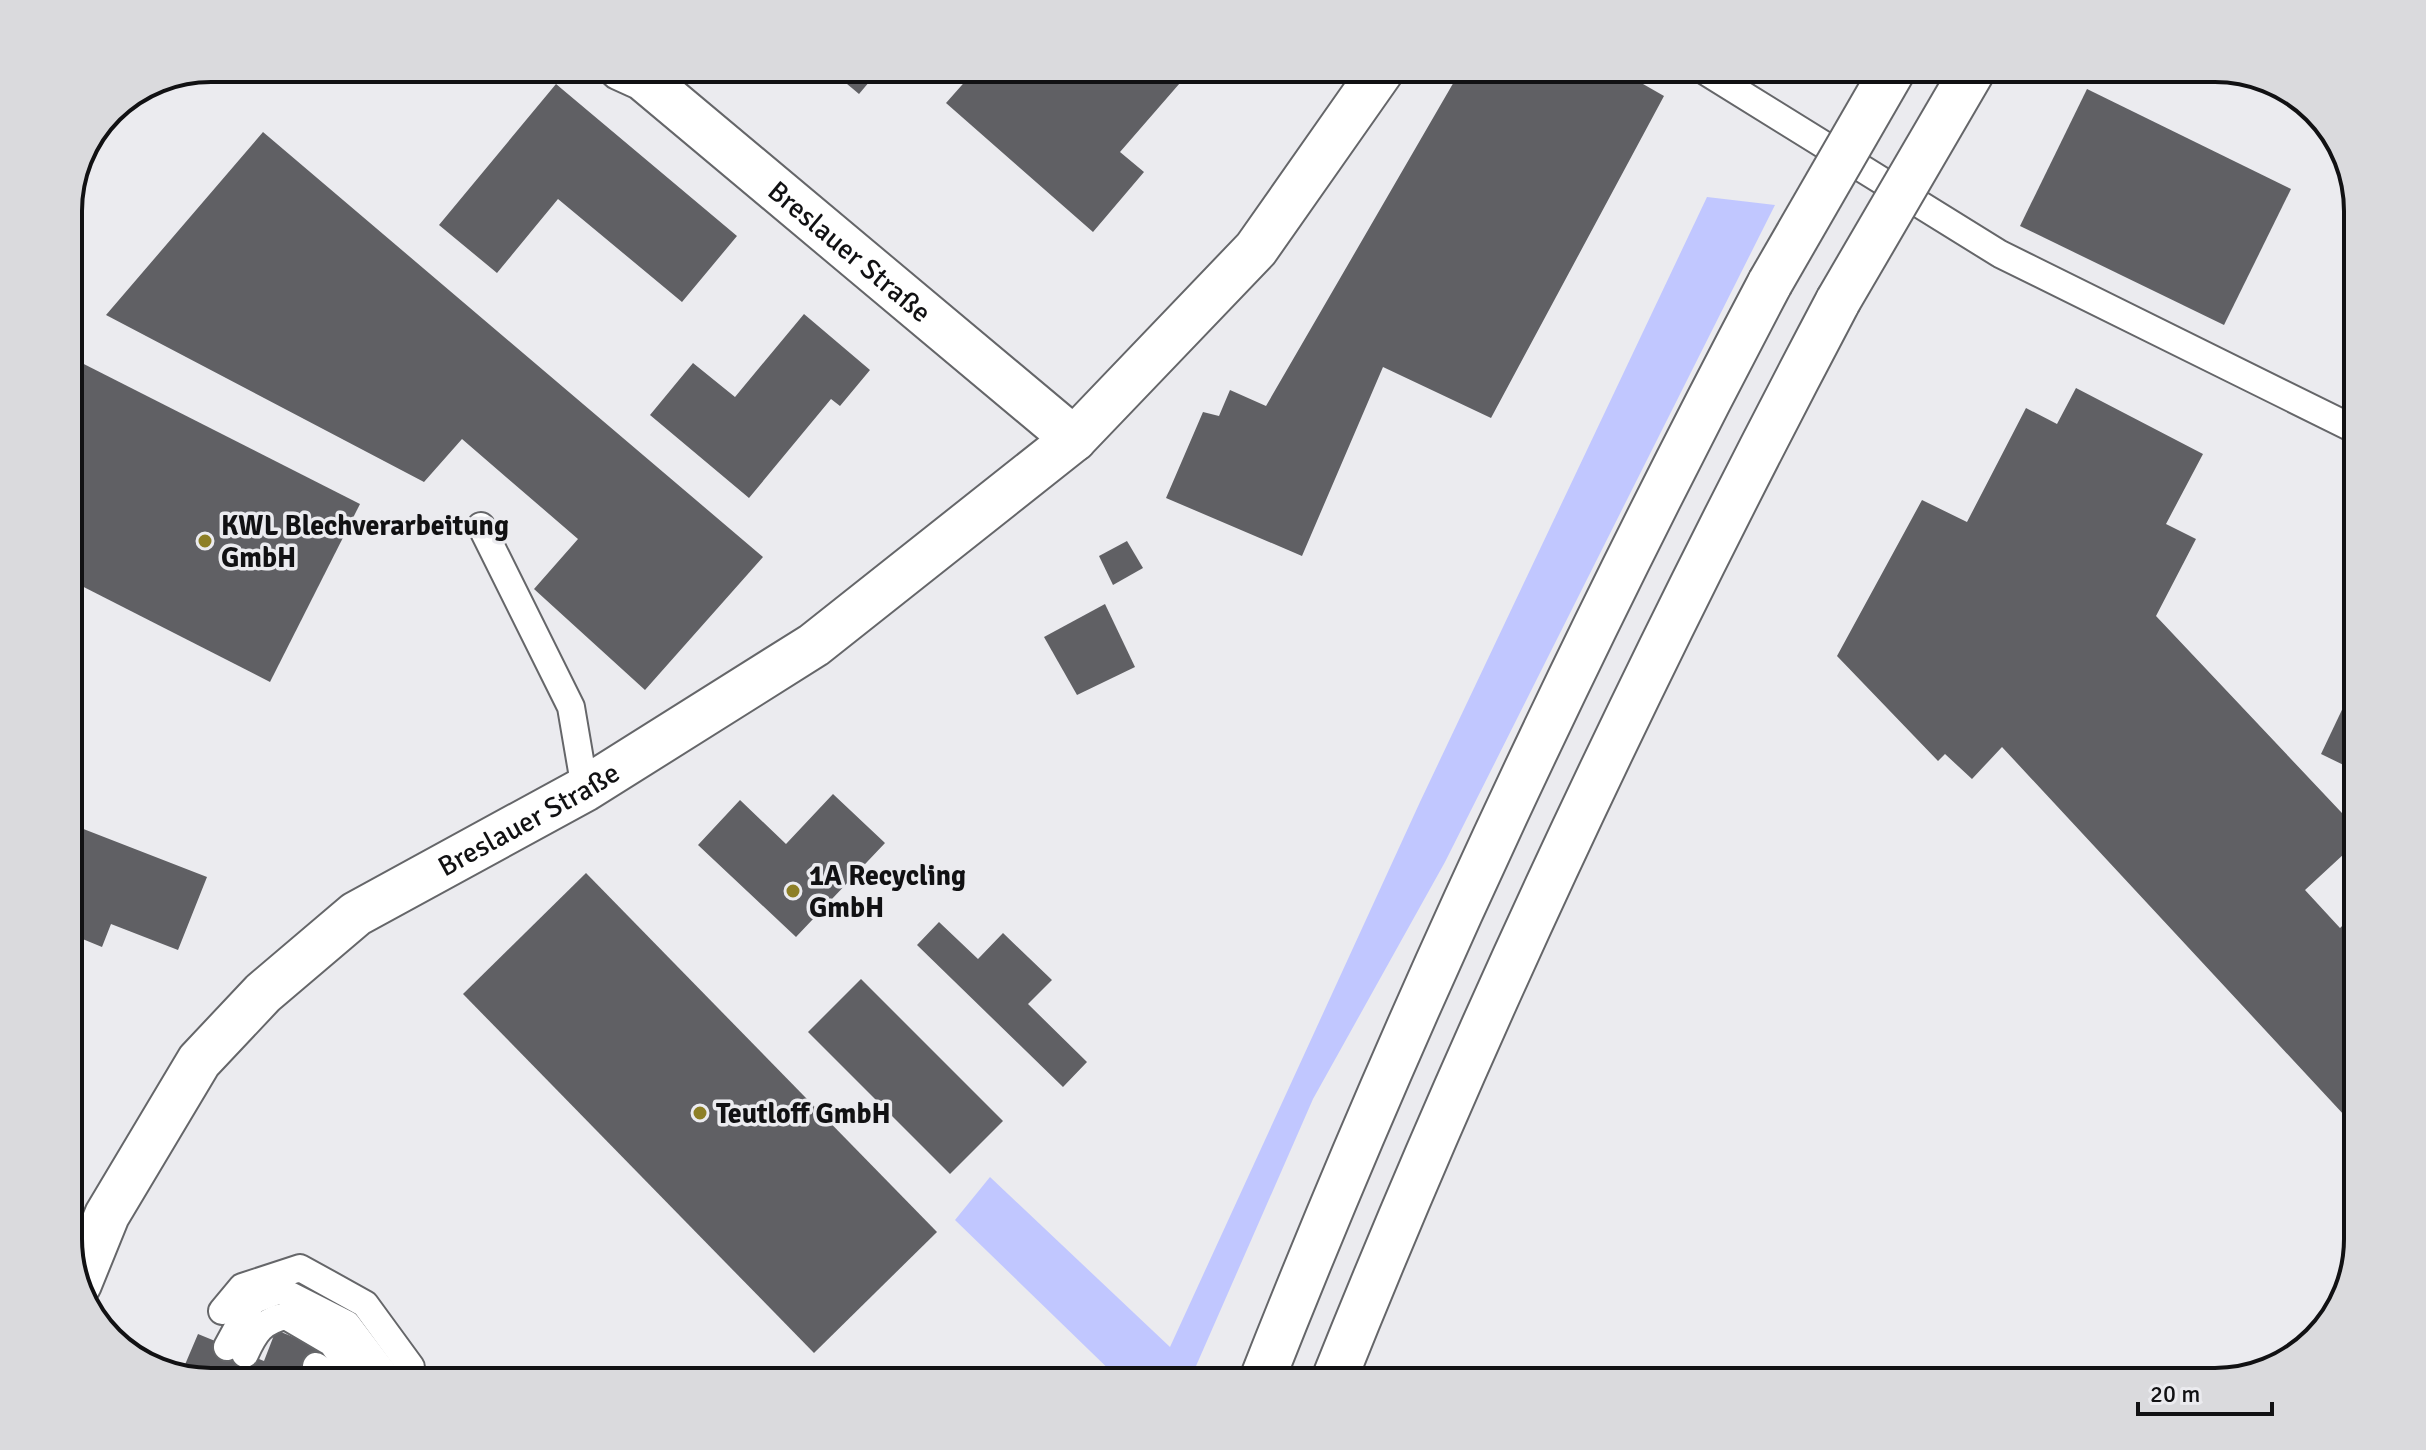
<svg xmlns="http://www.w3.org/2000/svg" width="2426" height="1450" font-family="Signika,sans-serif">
  <rect width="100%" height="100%" fill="#ebebef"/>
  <polygon fill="#c1c7ff" points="1707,197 1775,205 1445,862 1313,1099 1189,1382 1122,1382 955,1220 990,1177 1170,1347 1420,802"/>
  <g fill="#606064">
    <polygon points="828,68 881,68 859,94"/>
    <polygon points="977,68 1193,68 1120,152 1144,172 1093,232 946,103"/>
    <polygon points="1462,68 1615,68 1664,96 1491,418 1383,367 1302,556 1166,498 1203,412 1219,416 1230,390 1266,406"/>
    <polygon points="158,78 90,155 110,109"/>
    <polygon points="556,84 737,236 682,302 558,199 497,273 439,225"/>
    <polygon points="2087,89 2291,189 2224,325 2020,226"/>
    <polygon points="263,132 763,557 645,690 534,589 578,539 462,439 424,482 106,315"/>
    <polygon points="804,314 870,370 840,406 831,399 749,498 650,415 693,363 735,397"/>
    <polygon points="68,356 360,504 270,682 68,579"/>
    <polygon points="2076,388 2203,454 2166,524 2196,539 2156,616 2358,830 2358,841 2305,890 2340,928 2358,911 2358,1130 2002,747 1972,779 1945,754 1938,761 1837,656 1922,500 1967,522 2026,408 2057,424"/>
    <polygon points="1127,541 1143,568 1113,585 1099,556"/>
    <polygon points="1105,604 1135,667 1077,695 1044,637"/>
    <polygon points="2358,676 2358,772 2321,754"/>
    <polygon points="833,794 885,843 796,937 698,845 740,800 786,844"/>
    <polygon points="68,823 207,877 178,950 111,924 102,947 68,933 72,908 68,907"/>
    <polygon points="586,873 937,1232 814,1353 463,994"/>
    <polygon points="939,922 978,959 1003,933 1052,980 1028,1004 1087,1062 1063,1087 917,945"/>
    <polygon points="861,979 1003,1121 950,1174 808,1032"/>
    <polygon points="276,1330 323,1349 309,1382 211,1382 181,1374 198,1334 264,1361"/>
  </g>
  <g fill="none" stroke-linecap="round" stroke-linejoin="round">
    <defs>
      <g id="service">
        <polyline points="1700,68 2000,254 2358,431"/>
        <polyline points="481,526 571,707 585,789"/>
        <polyline points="222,1311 242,1287 300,1268 365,1304 411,1367 410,1382"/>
        <polyline points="227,1347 252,1301 280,1290 347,1324 387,1377 387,1382"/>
        <path d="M245,1354C255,1332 262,1321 286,1316L332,1343L359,1382"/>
        <polyline points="316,1366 336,1382"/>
      </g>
      <g id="minor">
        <path id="s1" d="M621,68L643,78L1074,439"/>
        <path id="s2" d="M79,1284L107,1215L199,1061L263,993L356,914L585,789L814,645L1074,439L1256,249L1383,68"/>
      </g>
      <g id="trunk">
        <path d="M1261,1382C1409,1006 1581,641 1770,283"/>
        <path d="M1333,1382C1481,1012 1652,653 1838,301"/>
      </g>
    </defs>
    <use href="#service" stroke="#656669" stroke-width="30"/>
    <use href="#minor" stroke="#656669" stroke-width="48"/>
    <use href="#trunk" stroke="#656669" stroke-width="48"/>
    <use href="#service" stroke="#fff" stroke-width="26"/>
    <use href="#minor" stroke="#fff" stroke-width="44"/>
    <use href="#trunk" stroke="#fff" stroke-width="44"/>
    <defs>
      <g id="trunk-bridge">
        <polyline points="1770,283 1894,68"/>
        <polyline points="1838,301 1974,68"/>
      </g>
    </defs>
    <use href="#trunk-bridge" stroke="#656669" stroke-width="48" stroke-linecap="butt"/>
    <use href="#trunk-bridge" stroke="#fff" stroke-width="44"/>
  </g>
  <g fill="#8d7f26" stroke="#ebebef" stroke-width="3">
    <circle cx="205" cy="541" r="8"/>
    <circle cx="793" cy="891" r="8"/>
    <circle cx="700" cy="1113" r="8"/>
  </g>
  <g text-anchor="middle" stroke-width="7" stroke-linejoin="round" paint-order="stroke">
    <g font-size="28" fill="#111113" stroke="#ebebef">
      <text dy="10" stroke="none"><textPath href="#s1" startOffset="294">Breslauer Straße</textPath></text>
      <text dy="10" stroke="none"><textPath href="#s2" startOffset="666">Breslauer Straße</textPath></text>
    </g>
    <g font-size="28" font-weight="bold" fill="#111113" stroke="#ebebef" text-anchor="start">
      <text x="221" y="535">KWL Blechverarbeitung<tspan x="221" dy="32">GmbH</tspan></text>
      <text x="809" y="885">1A Recycling<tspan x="809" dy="32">GmbH</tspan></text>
      <text x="716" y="1123">Teutloff GmbH</text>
    </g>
  </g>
  <path d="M0 0H2426V1450H0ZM211 82H2215A129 129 0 0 1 2344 211V1239A129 129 0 0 1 2215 1368H211A129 129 0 0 1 82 1239V211A129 129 0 0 1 211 82Z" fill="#dadadd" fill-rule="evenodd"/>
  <path fill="none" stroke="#111113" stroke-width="4" d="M211 82H2215A129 129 0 0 1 2344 211V1239A129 129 0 0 1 2215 1368H211A129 129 0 0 1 82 1239V211A129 129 0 0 1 211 82Z"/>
  <path d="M2138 1402v12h134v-12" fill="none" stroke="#111113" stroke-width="4"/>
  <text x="2150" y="1402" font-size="24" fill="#111113" stroke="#ebebef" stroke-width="6" paint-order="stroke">20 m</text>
</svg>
